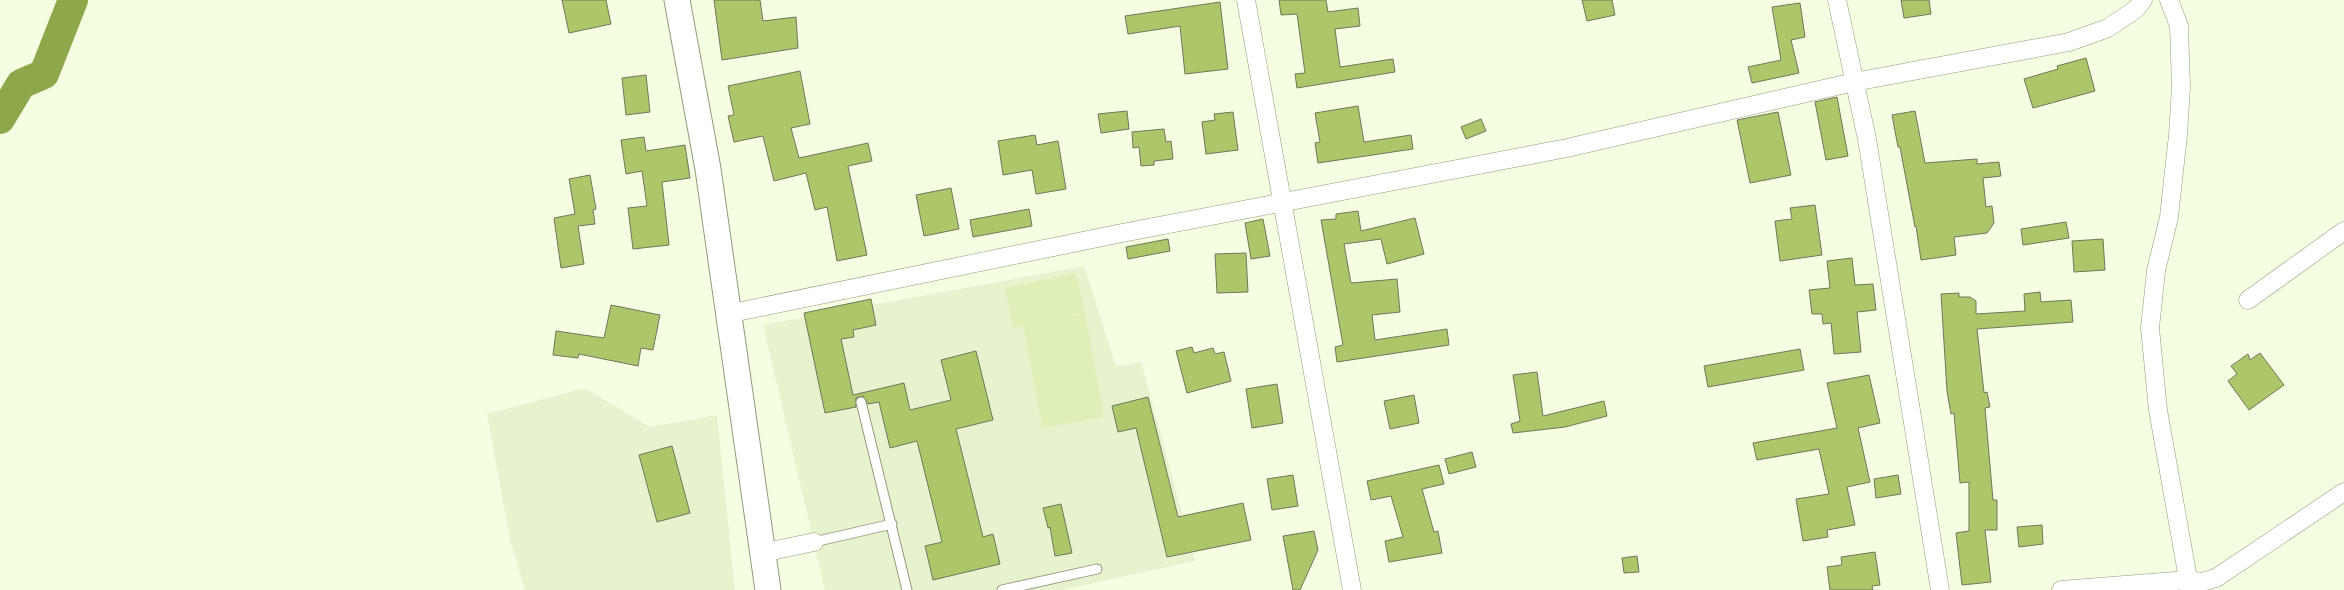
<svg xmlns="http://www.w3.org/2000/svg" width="2344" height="590" font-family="Commissioner,sans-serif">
  <rect width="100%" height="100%" fill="#f4fee0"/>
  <g fill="#e7f3ce">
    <polygon points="1084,266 1116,366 1141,362 1195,561 1062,590 825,590 763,325"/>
    <polygon points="585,388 650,427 717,415 735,590 525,590 510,539 487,414"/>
  </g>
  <polygon fill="#deefb8" points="1076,273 1085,313 1058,319 1085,314 1104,417 1043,428 1023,326 1013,328 1005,288"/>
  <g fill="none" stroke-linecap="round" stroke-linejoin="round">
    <polyline stroke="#8fa74b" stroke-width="30" points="0,119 21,84 44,74 73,0"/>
  </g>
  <g fill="#adc669" stroke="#6f775d">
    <polygon points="562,0 606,0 611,24 569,33"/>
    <polygon points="714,0 760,0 763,21 796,17 798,48 722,60"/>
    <polygon points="1279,0 1326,0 1328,12 1358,8 1360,26 1335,29 1340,67 1393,59 1395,72 1297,88 1295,74 1305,73 1297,14 1281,15"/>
    <polygon points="1582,0 1612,0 1615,15 1587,21"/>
    <polygon points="1901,0 1929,0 1931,14 1904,18"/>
    <polygon points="1220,2 1228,69 1185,74 1180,26 1128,34 1125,16"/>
    <polygon points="1800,3 1805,37 1791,40 1799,73 1752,83 1748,67 1781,60 1772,7"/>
    <polygon points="2086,58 2095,91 2033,108 2024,79 2058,69 2057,66"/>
    <polygon points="800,71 810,124 791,128 799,158 868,143 872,161 848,166 867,255 837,261 827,207 815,210 806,173 774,181 763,136 734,142 728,116 734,115 728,86"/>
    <polygon points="646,75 650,112 626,115 622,78"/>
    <polygon points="1837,97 1848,156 1826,160 1815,102"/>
    <polygon points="1358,106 1364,142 1411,135 1413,149 1318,163 1315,143 1320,142 1315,113"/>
    <polygon points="1127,111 1129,129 1101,133 1098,114"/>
    <polygon points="1915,111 1925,163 1977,159 1977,164 1999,162 2001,176 1983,178 1986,207 1992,206 1994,223 1987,233 1954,237 1956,255 1921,260 1916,226 1915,227 1900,147 1898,147 1892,115"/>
    <polygon points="1233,112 1238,150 1206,154 1202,122 1215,120 1214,114"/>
    <polygon points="1778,112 1791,175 1750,183 1737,120"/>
    <polygon points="1481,119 1486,131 1466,139 1461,127"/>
    <polygon points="1164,129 1166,142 1171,141 1173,159 1154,161 1154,165 1141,166 1139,147 1133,148 1132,132"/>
    <polygon points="1035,135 1037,145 1058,141 1066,189 1036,194 1032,170 1003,175 998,141"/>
    <polygon points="644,137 646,151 685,145 690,178 662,182 669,245 633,249 628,208 647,206 642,171 626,174 621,140"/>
    <polygon points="590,175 596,209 593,210 595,224 578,226 584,264 561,268 554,218 575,214 569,179"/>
    <polygon points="951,188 959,229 924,236 916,195"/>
    <polygon points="1815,205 1822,255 1780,261 1775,221 1792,219 1790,208"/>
    <polygon points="1029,209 1032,226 973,237 970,220"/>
    <polygon points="1358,211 1361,231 1415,218 1424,254 1387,264 1381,239 1344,244 1351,283 1397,279 1400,312 1372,315 1375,340 1447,329 1449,345 1337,362 1335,347 1343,345 1321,220 1336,219 1336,214"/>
    <polygon points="1263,219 1270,256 1251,259 1245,223"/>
    <polygon points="2066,222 2069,238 2023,245 2021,229"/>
    <polygon points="1168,239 1170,251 1128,259 1126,247"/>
    <polygon points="2103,239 2105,270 2074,272 2072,241"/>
    <polygon points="1246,253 1248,292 1217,293 1215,254"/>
    <polygon points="1852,258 1855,285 1873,284 1876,310 1857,312 1861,352 1834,354 1831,323 1823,324 1822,314 1812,314 1809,290 1830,288 1827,261"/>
    <polygon points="2040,292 2041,302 2071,300 2073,322 1977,329 1984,393 1987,392 1990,407 1985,408 1993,500 1997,500 1997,530 1985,530 1991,582 1962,585 1956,533 1969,531 1969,482 1960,483 1954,413 1951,414 1947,391 1941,294 1959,293 1959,297 1970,297 1976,301 1976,314 2025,311 2024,294"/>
    <polygon points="871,299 876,325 853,330 854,337 841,339 853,395 904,383 910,410 951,400 941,360 976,351 993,420 956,429 983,537 993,534 1000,564 933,580 925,546 942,542 917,441 890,448 879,402 868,404 863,396 856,398 856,407 825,413 804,313"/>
    <polygon points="611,305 660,315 653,350 641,348 638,366 579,354 578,358 553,355 556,331 604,338"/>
    <polygon points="1192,347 1194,353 1213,348 1215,354 1224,352 1231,381 1187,393 1176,351"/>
    <polygon points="1800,349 1804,370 1708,387 1704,366"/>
    <polygon points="2260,353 2284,385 2249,410 2228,381 2237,374 2231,366 2248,354 2250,360"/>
    <polygon points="1537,372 1543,416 1604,401 1607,416 1565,427 1513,433 1511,424 1520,421 1513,375"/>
    <polygon points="1869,375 1880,423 1858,428 1870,482 1847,487 1855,525 1827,530 1828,537 1803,541 1796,499 1829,494 1819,449 1757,460 1753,443 1837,428 1827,383"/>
    <polygon points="1277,384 1283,423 1252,428 1246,389"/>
    <polygon points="1414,395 1419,423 1390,429 1384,401"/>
    <polygon points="1148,397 1178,517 1243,503 1251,540 1167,557 1136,428 1118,432 1112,406"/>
    <polygon points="672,446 690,513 657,522 639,455"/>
    <polygon points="1472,452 1476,467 1449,474 1445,459"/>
    <polygon points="1439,465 1444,484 1422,489 1434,532 1438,531 1442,553 1389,562 1385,541 1403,537 1391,496 1371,500 1367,481"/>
    <polygon points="1293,475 1298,506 1272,510 1267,479"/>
    <polygon points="1898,475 1901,494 1876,498 1874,479"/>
    <polygon points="1061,504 1072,553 1055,556 1050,527 1048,528 1043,508"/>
    <polygon points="2042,525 2043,544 2019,547 2017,527"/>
    <polygon points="1314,531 1318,550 1300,590 1293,590 1283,536"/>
    <polygon points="1875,552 1880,585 1872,586 1873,590 1830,590 1827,567 1842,565 1841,557"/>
    <polygon points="1637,556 1639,572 1624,573 1622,558"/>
  </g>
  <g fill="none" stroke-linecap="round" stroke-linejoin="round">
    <defs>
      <g id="lane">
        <polyline points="861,402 907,590"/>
        <polyline points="814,542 892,524"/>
        <polyline points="1002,590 1097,569"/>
      </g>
      <g id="street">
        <polyline points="1246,0 1352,590"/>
        <polyline points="1837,0 1867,139 1940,590"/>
        <polyline points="2169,0 2179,26 2181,87 2178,135 2169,217 2156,271 2150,328 2158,410 2190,590"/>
        <polyline points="2248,300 2344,231"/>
        <polyline points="727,314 1117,234 1567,148 1854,82 2069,42 2108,28 2136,9 2143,0"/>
        <polyline points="762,553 814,542"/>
        <polyline points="2061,590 2188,580 2202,582 2216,578 2344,492"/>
      </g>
      <polyline id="secondary" points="677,0 708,169 768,590"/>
    </defs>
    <use href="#lane" stroke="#929a7f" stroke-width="11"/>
    <use href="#street" stroke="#929a7f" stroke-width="19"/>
    <use href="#secondary" stroke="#929a7f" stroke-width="27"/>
    <use href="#lane" stroke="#fff" stroke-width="9"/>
    <use href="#street" stroke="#fff" stroke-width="18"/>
    <use href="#secondary" stroke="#fff" stroke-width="25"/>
  </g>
</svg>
